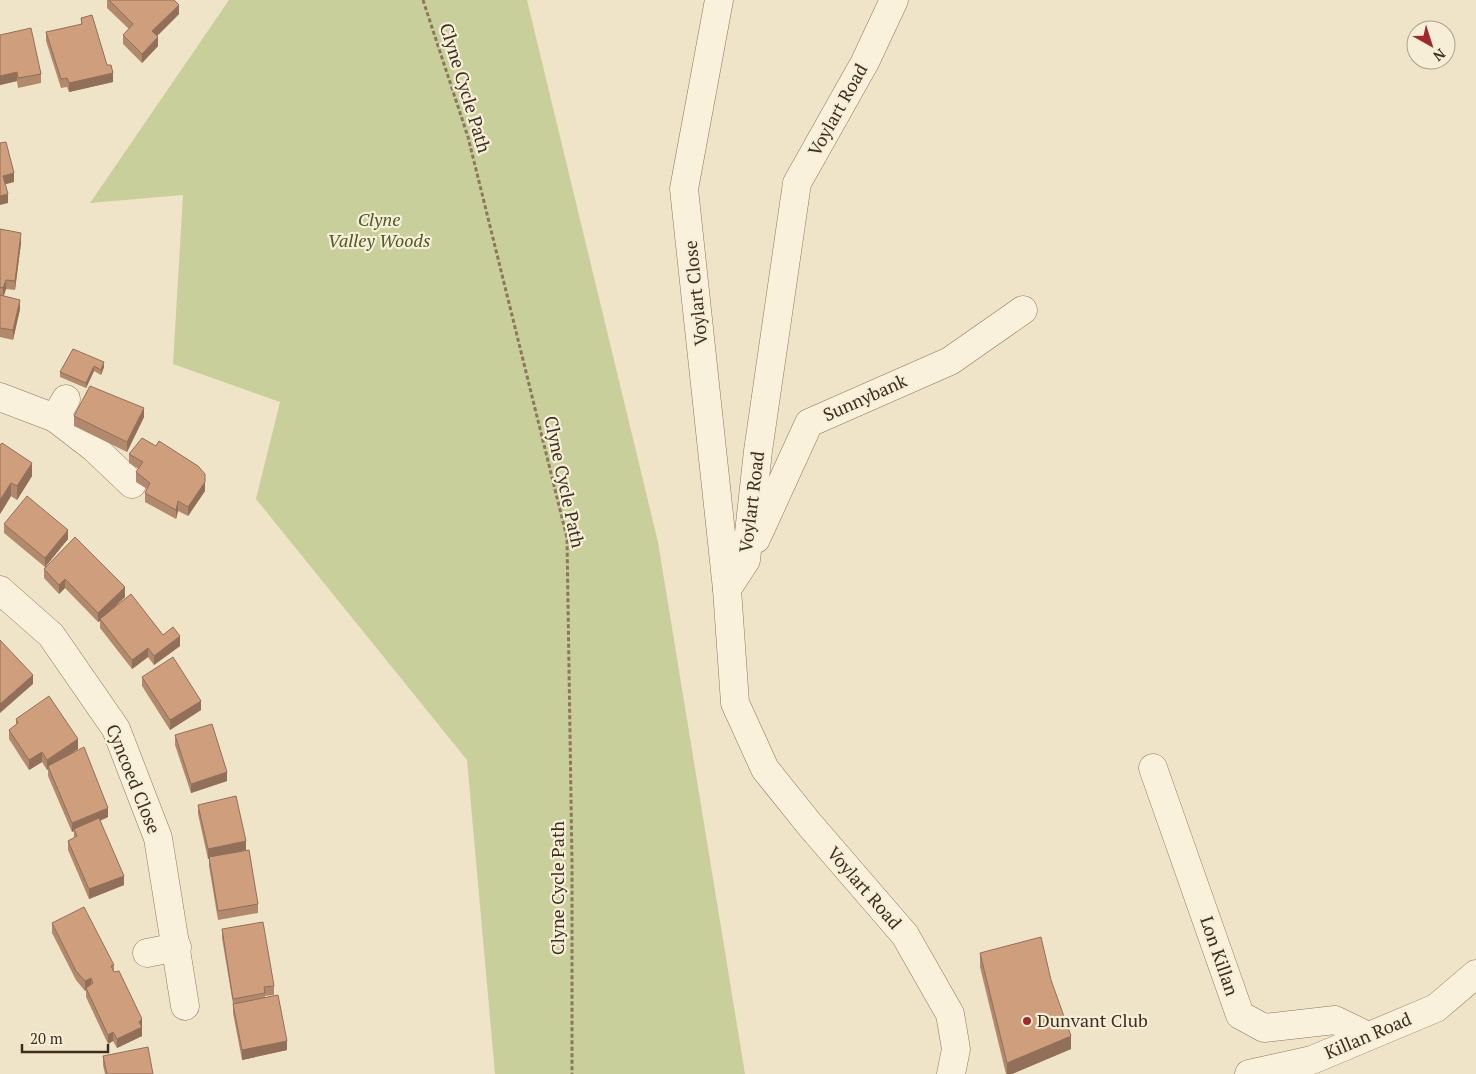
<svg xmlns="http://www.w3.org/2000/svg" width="1476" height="1074" font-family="'PT Serif',serif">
  <rect width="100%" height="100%" fill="#f0e4c8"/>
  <polygon fill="#c9cf9b" points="229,0 527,0 658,542 745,1074 495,1074 467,760 256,499 280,402 173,364 183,195 90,203"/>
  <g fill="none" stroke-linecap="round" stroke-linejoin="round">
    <defs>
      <g id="minor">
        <polyline points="719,0 684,189 727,589"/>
        <polyline points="894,0 865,62 797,183 758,451 746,560 727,589 735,703 765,769 810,825 905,935 950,1014 956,1049 951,1074"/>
        <polyline points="0,397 55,418"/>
        <polyline points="66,399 55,418 94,448 132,484"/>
        <polyline points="756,539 809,423 950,361 1023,310"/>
        <polyline points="0,590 51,635 116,729 158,838 185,1006"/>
        <polyline points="1153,768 1240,1015 1264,1028 1335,1020 1368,1036"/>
        <polyline points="147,953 177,947"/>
        <polyline points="1249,1074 1312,1060 1436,1008 1476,974"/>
      </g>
    </defs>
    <use href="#minor" stroke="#8d765c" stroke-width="29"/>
    <polyline stroke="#8d765c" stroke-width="3" stroke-dasharray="4 2.5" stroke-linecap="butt" points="423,0 468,137 567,538 572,864 572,1074"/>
    <use href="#minor" stroke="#faf1dc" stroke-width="28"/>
  </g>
  <g fill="#b2896c">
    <polygon points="107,0 174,0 179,14 157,36 158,46 142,63 123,44 123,35 129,29 107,8"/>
    <polygon points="81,18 107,65 113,82 69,92 67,87 61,88 46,41 46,32 81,25"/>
    <polygon points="0,35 41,74 41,83 18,88 17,81 0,85"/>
    <polygon points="0,229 21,243 15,290 6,289 4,296 20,309 13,340 0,337"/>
    <polygon points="73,349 104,367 101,375 94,371 86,388 60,377 60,372"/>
    <polygon points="74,416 144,417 127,452 74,426"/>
    <polygon points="0,445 32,476 17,500 11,496 0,514"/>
    <polygon points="129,454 205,474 205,491 188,516 178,511 176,519 145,502 145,493 147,489 136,482 136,472 139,469 129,463"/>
    <polygon points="4,524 68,539 46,566 125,597 108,612 163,635 180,646 154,665 148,657 132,669 100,628 100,621 98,622 65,588 59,594 44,578 44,569 45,567 4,533"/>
    <polygon points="142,677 201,710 170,730 142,686"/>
    <polygon points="16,719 78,749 67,756 108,817 100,821 124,885 89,899 68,850 68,841 74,838 74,831 72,832 48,776 48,769 47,770 42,762 29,770 9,739 9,730 16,725"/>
    <polygon points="175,735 227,781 191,793 175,745"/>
    <polygon points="198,805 246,850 228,854 258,904 258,913 218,920 209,866 209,858 208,859 198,814"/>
    <polygon points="52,923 114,965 114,972 142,1019 142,1036 117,1048 113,1041 108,1044 86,997 86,990 85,991 76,980 52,933"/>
    <polygon points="222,929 274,986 274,995 265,996 265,997 287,1050 242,1060 233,1013 233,1004 222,938"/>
    <polygon points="980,953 1051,980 1071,1049 1012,1074 1006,1074 980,967"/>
    <polygon points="103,1056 153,1074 105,1074 103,1065"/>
  </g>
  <g fill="#916f58">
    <polygon points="179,5 179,14 152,41 152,31"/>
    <polygon points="158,37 158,46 142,63 142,54"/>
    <polygon points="17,72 17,81 0,85 0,76"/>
    <polygon points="113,73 113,82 69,92 69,83"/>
    <polygon points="14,173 14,182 3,185 3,176"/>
    <polygon points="8,194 8,203 0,205 0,196"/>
    <polygon points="21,233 21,243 15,290 15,281"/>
    <polygon points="6,280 6,289 3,297 3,288"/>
    <polygon points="20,300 20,309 13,340 13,330"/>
    <polygon points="104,362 104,367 101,375 101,370"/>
    <polygon points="94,366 94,371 86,388 86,383"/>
    <polygon points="144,408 144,417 127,452 127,442"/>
    <polygon points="32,463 32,476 17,500 17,486"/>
    <polygon points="205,482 205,491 188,516 188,507"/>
    <polygon points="11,483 11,496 0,514 0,500"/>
    <polygon points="178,501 178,511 176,519 176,510"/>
    <polygon points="68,530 68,539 45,567 45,558"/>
    <polygon points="65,579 65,588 59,594 59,585"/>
    <polygon points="125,587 125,597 101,620 100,619 100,621 98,622 98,613"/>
    <polygon points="180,636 180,646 154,665 154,656"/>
    <polygon points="148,648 148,657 132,669 132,660"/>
    <polygon points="33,675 33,684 0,713 0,704"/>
    <polygon points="201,701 201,710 170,730 170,720"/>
    <polygon points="78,739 78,749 49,768 48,766 48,769 47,770 47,760"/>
    <polygon points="42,752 42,762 29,770 29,760"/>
    <polygon points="227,772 227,781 191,793 191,784"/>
    <polygon points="108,808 108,817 75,831 74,829 74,831 72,832 72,823"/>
    <polygon points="246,841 246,850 208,859 208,849"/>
    <polygon points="124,876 124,885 89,899 89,889"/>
    <polygon points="91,978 91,988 86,988 86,990 85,991 85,981"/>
    <polygon points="142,1019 142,1036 117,1048 117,1039 139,1022"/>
    <polygon points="113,1032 113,1041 108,1044 108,1035"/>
    <polygon points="1071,1036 1071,1049 1012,1074 1007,1074 1007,1063"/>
    <polygon points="287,1041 287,1050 242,1060 242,1050"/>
  </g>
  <g fill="#cf9f7d" stroke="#916f58">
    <polygon points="109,0 174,0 179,5 152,31 158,37 142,54 123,35 133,24"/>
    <polygon points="92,15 107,65 111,65 113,73 69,83 67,78 61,79 46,32 82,24 81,18"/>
    <polygon points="31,28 41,74 18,78 17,72 0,76 0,35"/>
    <polygon points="6,142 14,173 3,176 8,194 0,196 0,143"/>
    <polygon points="0,229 21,233 15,281 6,280 3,288 0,287"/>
    <polygon points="0,295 20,300 13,330 0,328"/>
    <polygon points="73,349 104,362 101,370 94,366 86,383 60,372"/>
    <polygon points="90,386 144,408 127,442 74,416"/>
    <polygon points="142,438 156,446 159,441 198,466 205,474 205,482 188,507 178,501 176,510 145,493 150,483 136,472 143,462 129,454"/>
    <polygon points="2,443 32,463 17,486 11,483 0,500 0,445"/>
    <polygon points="27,496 68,530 45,558 4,524"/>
    <polygon points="75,537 125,587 98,613 65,579 59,585 44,569"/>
    <polygon points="131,594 163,635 173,627 180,636 154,656 148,648 132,660 100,619"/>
    <polygon points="0,640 33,675 0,704"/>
    <polygon points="173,657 201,701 170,720 142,677"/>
    <polygon points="49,696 78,739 47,760 42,752 29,760 9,730 18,723 16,719"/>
    <polygon points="212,724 227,772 191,784 175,735"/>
    <polygon points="84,747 108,808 72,823 48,766"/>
    <polygon points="236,796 246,841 208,849 198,805"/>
    <polygon points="99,818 124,876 89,889 68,841 77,836 74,829"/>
    <polygon points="249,850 258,904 218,911 209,857"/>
    <polygon points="84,907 114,965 111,966 114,972 119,971 142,1019 139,1022 142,1027 117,1039 113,1032 108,1035 86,988 93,983 91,978 85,981 76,971 52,923"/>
    <polygon points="263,922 274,986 264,987 265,993 233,999 222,929"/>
    <polygon points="1041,937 1051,980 1071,1036 1007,1063 980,953"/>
    <polygon points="278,995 287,1041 242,1050 233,1004"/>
    <polygon points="148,1047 153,1074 107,1074 103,1056"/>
  </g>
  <circle fill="#9e2a2b" stroke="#f7eed8" stroke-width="2" cx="1027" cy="1021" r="5"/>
  <g text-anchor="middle" stroke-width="4.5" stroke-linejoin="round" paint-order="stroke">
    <g font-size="18" fill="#3d2e20" stroke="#f7eed8">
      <text transform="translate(465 88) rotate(73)" y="6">Clyne Cycle Path</text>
      <text transform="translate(838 110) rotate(-61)" y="6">Voylart Road</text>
      <text transform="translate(696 293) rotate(-96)" y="6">Voylart Close</text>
      <text transform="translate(865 398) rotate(-24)" y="6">Sunnybank</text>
      <text transform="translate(564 482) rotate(78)" y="6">Clyne Cycle Path</text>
      <text transform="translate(752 502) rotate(-83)" y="6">Voylart Road</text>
      <text transform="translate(133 779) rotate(68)" y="6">Cyncoed Close</text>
      <text transform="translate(558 888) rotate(-90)" y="6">Clyne Cycle Path</text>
      <text transform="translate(864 888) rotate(49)" y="6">Voylart Road</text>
      <text transform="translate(1219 956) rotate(71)" y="6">Lon Killan</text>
      <text transform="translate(1368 1036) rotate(-23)" y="6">Killan Road</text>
    </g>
    <g font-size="18" font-style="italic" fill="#4d5a26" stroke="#f7eed8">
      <text x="379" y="226">Clyne<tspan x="379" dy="21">Valley Woods</tspan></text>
    </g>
    <g font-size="18" fill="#3d2e20" stroke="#f7eed8" text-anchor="start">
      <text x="1037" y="1027">Dunvant Club</text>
    </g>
  </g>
  <g transform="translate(1431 45) rotate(141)"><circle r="24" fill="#f7eed8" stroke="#ada18e"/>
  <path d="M0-4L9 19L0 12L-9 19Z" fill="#9e2a2b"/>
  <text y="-8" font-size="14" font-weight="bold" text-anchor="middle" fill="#3d2e20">N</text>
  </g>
  <path d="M22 1044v8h86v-8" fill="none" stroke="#3d2e20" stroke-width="2.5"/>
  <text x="30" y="1044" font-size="15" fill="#3d2e20" stroke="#f7eed8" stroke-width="4" paint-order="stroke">20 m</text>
</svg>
